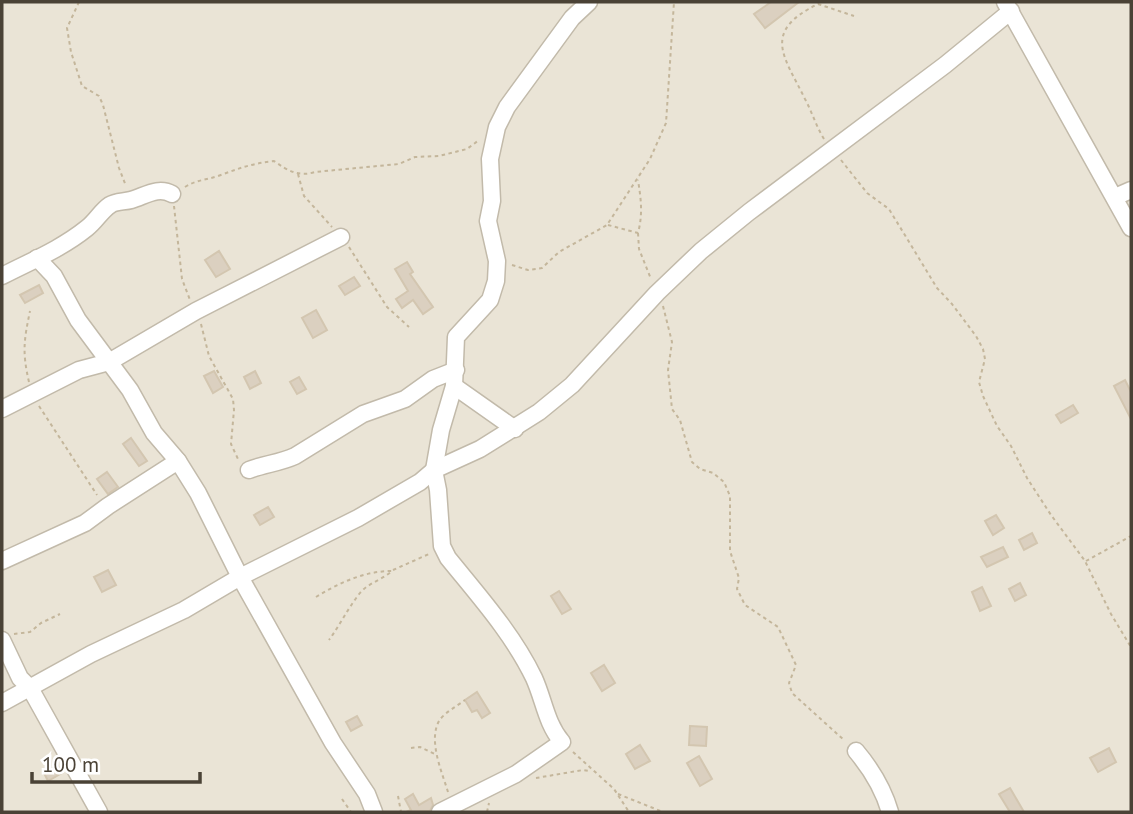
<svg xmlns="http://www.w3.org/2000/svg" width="1133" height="814" font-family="'PT Sans',sans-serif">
  <rect width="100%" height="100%" fill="#f5f2e9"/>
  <rect fill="#eae4d6" x="2" y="2" width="1129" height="810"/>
  <g fill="#dbd0c0" stroke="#d3c6b0" stroke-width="2">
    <polygon points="771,2 799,2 765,28 754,14"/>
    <polygon points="219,251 230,269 216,277 205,260"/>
    <polygon points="407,262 413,272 410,274 433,307 423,314 413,300 402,308 396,299 408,291 395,269"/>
    <polygon points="354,277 360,286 345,295 339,286"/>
    <polygon points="39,285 43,293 25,303 20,295"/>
    <polygon points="316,310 327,330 313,338 302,318"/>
    <polygon points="214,371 223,387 213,393 204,376"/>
    <polygon points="255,371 261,383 250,389 244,377"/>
    <polygon points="299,377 306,389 297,394 290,382"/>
    <polygon points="1125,380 1131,392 1131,419 1114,386"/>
    <polygon points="1073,405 1078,413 1061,423 1056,415"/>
    <polygon points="131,438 147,461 139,466 123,444"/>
    <polygon points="107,472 118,487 108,494 97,479"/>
    <polygon points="268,507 274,517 260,525 254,515"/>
    <polygon points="996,515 1004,528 993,535 985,521"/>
    <polygon points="1032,533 1037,543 1024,550 1019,540"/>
    <polygon points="1003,547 1008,557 987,567 981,557"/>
    <polygon points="108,570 116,585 102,592 94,577"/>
    <polygon points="1020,583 1026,595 1015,601 1009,589"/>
    <polygon points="982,587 991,606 980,611 972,592"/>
    <polygon points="559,591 571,609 562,614 551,596"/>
    <polygon points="604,665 615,683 602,691 591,673"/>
    <polygon points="477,692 490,713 482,718 477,710 472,712 465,700"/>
    <polygon points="357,716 362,725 351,731 346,722"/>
    <polygon points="690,726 707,727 706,746 689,745"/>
    <polygon points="640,745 650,761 635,769 626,754"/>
    <polygon points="1109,748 1116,762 1098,772 1090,758"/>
    <polygon points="699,756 712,779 700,786 687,763"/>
    <polygon points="58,766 62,773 48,781 44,773"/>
    <polygon points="1010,788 1024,812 1010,812 999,794"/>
    <polygon points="413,794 419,805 431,798 433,805 430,811 406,812 411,810 405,799"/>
  </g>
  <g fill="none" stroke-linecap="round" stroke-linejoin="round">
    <defs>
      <g id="minor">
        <polyline points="1005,2 1131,228"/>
        <polyline points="1115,197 1131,190"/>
        <polyline points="37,258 54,276 78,320 130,390 154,433 178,461"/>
        <path d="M2,276C31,261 61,249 87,228C96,221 101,211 110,205C116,201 124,202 131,200C145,196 158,186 172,194"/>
        <polyline points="454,386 515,429"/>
        <polyline points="2,409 79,370 109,362 196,311 341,237"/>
        <path d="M249,470C264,464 280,463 295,456L363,414L405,399L433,379L456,370"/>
        <polyline points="2,561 85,523 108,506 178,461 198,493 240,577 333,743 367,794 374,812"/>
        <polyline points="2,640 20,678 30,688 99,812"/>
        <polyline points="2,703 91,654 184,610 240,577 358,518 420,482 434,470 480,449 539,412 572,385 657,293 701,251 749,212 945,65 1011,11"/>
        <path d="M856,751C872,770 883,788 890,812"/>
        <path d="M440,812L516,774L562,742C546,723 544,700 534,678C513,634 478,595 448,558L442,546L438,490L434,470L441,430L454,386L456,337L490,300L496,281L497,261L488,221L492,201L490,159L497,127L507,107L572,18L589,2"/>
      </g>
    </defs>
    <use href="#minor" stroke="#c2baaa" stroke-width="19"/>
    <g stroke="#c4b69b" stroke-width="2" stroke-dasharray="3.5 3.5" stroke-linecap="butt">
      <polyline points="79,2 67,28 71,52 82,86 99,96 103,105 119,168 126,186"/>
      <path d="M824,139C816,126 812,112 805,99C784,56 761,32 818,4L854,16"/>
      <polyline points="841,160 867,193 889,209 937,288 952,304 976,336 983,349 985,359 979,382 983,396 997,426 1011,446 1027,478 1051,515 1085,561 1111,614 1131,647"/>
      <polyline points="298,174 304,196 332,227"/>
      <path d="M185,187C196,180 206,180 218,176C237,169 253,163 274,161C288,171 299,177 315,172L399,164L415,157L439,156L467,149L479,140"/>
      <polyline points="174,206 182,279 190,300"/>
      <path d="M608,225L638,233C643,214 641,199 638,180"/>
      <polyline points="638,233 639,249 651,279"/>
      <polyline points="349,247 387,307 409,327"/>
      <polyline points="512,265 528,270 542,268 559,252 607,225 650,159 666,123 674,2"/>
      <polyline points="663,306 672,342 668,370 672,409 680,420 692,462 700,469 713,473 724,482 730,496 730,551 739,578 737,589 745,605 778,627 796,665 789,683 792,693 845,741"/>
      <polyline points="201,324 209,356 233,399 234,410 231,444 238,459"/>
      <path d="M29,382C22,352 24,340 30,311"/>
      <polyline points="39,406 97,495"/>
      <polyline points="1086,561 1131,536"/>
      <polyline points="393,570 429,554"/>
      <path d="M316,597C339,583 364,571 392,571C382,580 368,583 360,593C348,608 340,625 329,640"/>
      <polyline points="14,634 30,632 41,623 60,614"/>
      <polyline points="411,748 420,747 437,755"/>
      <polyline points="573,752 614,789 629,812"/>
      <polyline points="536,778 583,770 589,771"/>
      <path d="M448,792C442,772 428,741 439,721C444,713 457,706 465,700"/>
      <polyline points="618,794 663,812"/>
      <polyline points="398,796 401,812"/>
      <polyline points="342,799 351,812"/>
      <polyline points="487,812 489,803"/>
    </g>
    <use href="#minor" stroke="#fff" stroke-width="16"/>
  </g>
  <rect width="1133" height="814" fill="none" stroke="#4a4236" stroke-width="7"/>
  <path d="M32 772v10h168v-10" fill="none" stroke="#4a4236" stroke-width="3.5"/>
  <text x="42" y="772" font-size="21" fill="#4a4236" stroke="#ffffff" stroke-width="5" paint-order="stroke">100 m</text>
</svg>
